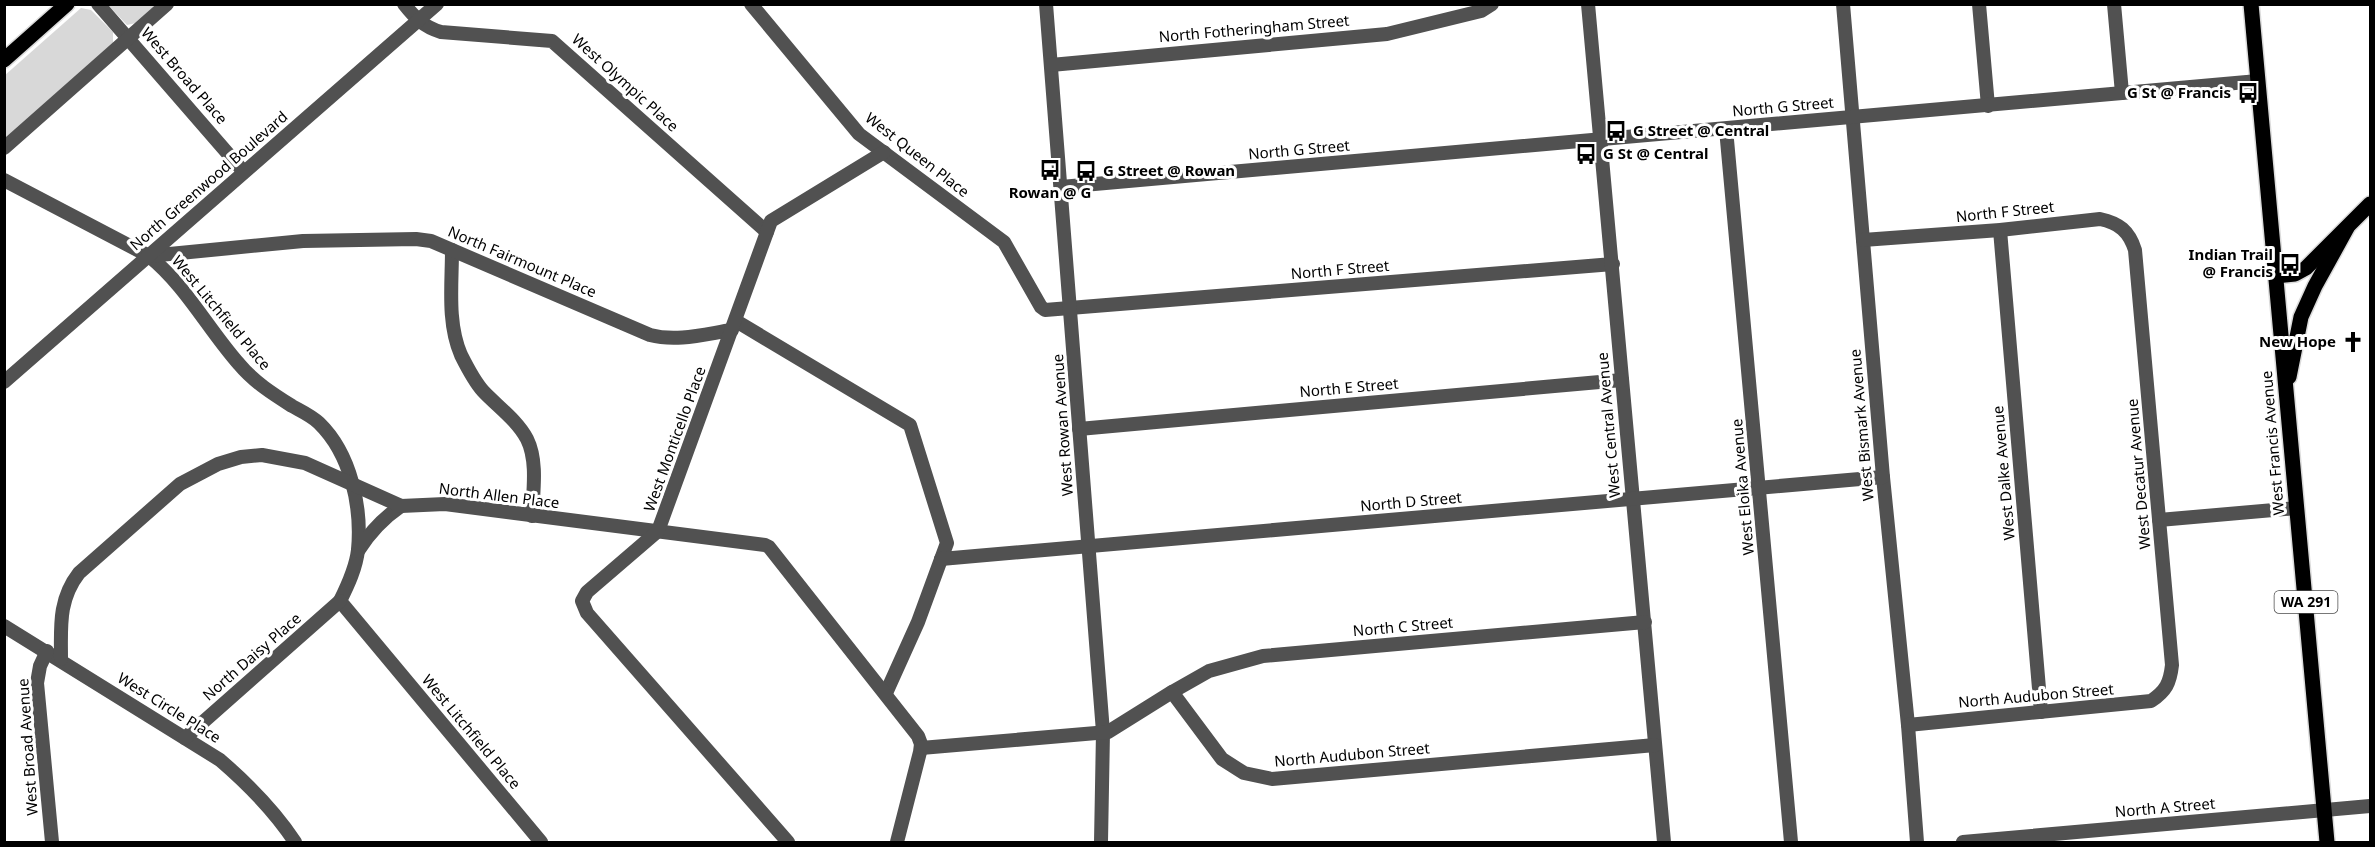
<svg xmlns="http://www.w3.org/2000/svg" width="2375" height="847" font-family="'Noto Sans',sans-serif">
  <rect width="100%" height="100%" fill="#fff"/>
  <g fill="#d8d8d8">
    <polygon points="108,5 157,5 136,23 127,25"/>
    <polygon points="81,8 91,10 113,32 113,43 5,138 4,76"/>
  </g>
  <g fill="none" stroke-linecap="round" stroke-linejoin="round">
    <defs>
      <g id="major">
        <polyline points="2251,4 2327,842"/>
        <polyline points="4,60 67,4"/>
        <polyline points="2276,276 2295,274 2306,268 2370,204"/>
        <polyline points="2289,377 2301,317 2315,286 2347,228"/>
      </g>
    </defs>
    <use href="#major" stroke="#dbdbdb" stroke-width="18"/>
    <g stroke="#515151" stroke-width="14">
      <polyline points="98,4 243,171"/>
      <path d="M404,4C415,18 424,27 441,32L552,41L767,232"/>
      <polyline points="751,4 859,134 1004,242 1041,307 1045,310 1613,264"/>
      <polyline points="1046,4 1103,732 1101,842"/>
      <polyline points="1588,4 1664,842"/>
      <polyline points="1843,4 1883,477 1908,725 1917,842"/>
      <polyline points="1979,4 1988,106"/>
      <polyline points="2114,4 2122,93"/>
      <polyline points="1051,65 1387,34 1481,11 1492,4"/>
      <polyline points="1726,129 1791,842"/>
      <polyline points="4,148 167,4"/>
      <path d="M4,180L149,256C186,286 208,329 239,364C254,382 273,394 292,406C301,411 312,416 319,423C351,454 362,507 358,550C356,568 348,585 340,601L541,842"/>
      <polyline points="1061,187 2258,81"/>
      <polyline points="2000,230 2041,712"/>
      <path d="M1863,240L2000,230L2100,219C2119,223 2129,231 2135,250L2172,665C2170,683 2166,691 2151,701L1908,725"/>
      <path d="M452,250C452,284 447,323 461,355C467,367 474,381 483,391C497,406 517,420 527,439C538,461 533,492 532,516"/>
      <path d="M149,256L303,241L416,239L431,241L650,335C677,342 705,334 732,330"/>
      <polyline points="736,321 910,425 947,543 918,622 886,693"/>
      <polyline points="4,382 437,4"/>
      <polyline points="1079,429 1622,380"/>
      <polyline points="2159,520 2297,508"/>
      <path d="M358,551C370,532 382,519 401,506"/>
      <polyline points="941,559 1883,477"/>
      <path d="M4,626L220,760C249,785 274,810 295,842"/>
      <polyline points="47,651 40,666 37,683 52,842"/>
      <path d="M61,659C61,627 58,600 79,573L180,484L218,464L241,457L262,455L305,463L401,506L445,504L765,545L769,547L918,736L921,744L920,752L897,842"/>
      <polyline points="1172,692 1209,671 1263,656 1645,622"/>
      <polyline points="185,738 340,601"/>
      <polyline points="921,748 1108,732 1172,692 1222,759 1244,773 1272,779 1655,745"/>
      <polyline points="788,842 587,613 582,601 587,592 658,531 771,221 884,152"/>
      <polyline points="1963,842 2370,806"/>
    </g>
    <use href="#major" stroke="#000" stroke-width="15"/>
  </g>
  <defs>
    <symbol id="bus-bare" viewBox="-9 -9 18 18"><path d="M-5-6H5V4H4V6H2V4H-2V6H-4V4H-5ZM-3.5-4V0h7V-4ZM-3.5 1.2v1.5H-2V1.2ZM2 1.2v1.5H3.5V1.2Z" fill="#000" stroke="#fff" stroke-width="2.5" paint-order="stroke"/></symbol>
    <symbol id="church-bare" viewBox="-9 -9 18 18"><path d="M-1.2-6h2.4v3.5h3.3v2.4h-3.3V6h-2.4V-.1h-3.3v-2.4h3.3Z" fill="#000" stroke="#fff" stroke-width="2.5" paint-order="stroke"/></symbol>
  </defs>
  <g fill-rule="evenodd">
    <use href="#bus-bare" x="2233" y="78" width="30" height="30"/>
    <use href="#bus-bare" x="1601" y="116" width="30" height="30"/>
    <use href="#bus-bare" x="1571" y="139" width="30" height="30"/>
    <use href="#bus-bare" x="1035" y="155" width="30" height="30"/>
    <use href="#bus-bare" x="1071" y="156" width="30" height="30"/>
    <use href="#bus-bare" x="2275" y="249" width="30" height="30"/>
    <use href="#church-bare" x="2338" y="327" width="30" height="30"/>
  </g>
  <g text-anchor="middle" stroke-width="6" stroke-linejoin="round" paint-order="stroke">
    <rect fill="#fff" stroke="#4c4c4c" stroke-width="1.5" x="2274.5" y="591" width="63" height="22" rx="4.5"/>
    <g font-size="14" font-weight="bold" fill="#000">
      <text x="2306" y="607">WA 291</text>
    </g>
    <g font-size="15" fill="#000" stroke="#fff">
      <text transform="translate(1254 29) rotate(-5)" y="5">North Fotheringham Street</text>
      <text transform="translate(184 76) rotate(49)" y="5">West Broad Place</text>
      <text transform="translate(625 83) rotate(42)" y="5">West Olympic Place</text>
      <text transform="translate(1783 107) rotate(-5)" y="5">North G Street</text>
      <text transform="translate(1299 150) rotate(-5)" y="5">North G Street</text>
      <text transform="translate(917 155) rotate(38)" y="5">West Queen Place</text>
      <text transform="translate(209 181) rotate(-41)" y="5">North Greenwood Boulevard</text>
      <text transform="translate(2005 212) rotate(-6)" y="5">North F Street</text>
      <text transform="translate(522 262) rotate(23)" y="5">North Fairmount Place</text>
      <text transform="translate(1340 270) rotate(-5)" y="5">North F Street</text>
      <text transform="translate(221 313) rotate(50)" y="5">West Litchfield Place</text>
      <text transform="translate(1349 388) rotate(-5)" y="5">North E Street</text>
      <text transform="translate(1063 425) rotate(-94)" y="5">West Rowan Avenue</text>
      <text transform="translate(1609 425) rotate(-95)" y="5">West Central Avenue</text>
      <text transform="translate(1862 425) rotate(-95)" y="5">West Bismark Avenue</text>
      <text transform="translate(675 439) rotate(-70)" y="5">West Monticello Place</text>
      <text transform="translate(2273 443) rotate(-95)" y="5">West Francis Avenue</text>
      <text transform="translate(2004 473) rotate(-95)" y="5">West Dalke Avenue</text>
      <text transform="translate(2139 474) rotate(-95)" y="5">West Decatur Avenue</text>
      <text transform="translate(1743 487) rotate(-95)" y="5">West Eloika Avenue</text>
      <text transform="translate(499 496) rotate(7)" y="5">North Allen Place</text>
      <text transform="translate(1411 502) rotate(-5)" y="5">North D Street</text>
      <text transform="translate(1403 627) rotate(-5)" y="5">North C Street</text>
      <text transform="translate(252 657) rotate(-41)" y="5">North Daisy Place</text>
      <text transform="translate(2036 696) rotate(-5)" y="5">North Audubon Street</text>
      <text transform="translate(169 708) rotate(32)" y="5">West Circle Place</text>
      <text transform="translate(471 732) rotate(50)" y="5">West Litchfield Place</text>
      <text transform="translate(28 747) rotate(-94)" y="5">West Broad Avenue</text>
      <text transform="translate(1352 755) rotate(-5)" y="5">North Audubon Street</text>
      <text transform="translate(2165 808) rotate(-5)" y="5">North A Street</text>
    </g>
    <g font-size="15" font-weight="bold" fill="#000" stroke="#fff" text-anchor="end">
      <text x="2231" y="98">G St @ Francis</text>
      <text x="1633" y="136" text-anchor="start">G Street @ Central</text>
      <text x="1603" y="159" text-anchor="start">G St @ Central</text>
      <text x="1103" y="176" text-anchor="start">G Street @ Rowan</text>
      <text x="1050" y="198" text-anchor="middle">Rowan @ G</text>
      <text x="2273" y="260">Indian Trail<tspan x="2273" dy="17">@ Francis</tspan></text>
      <text x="2336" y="347">New Hope</text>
    </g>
  </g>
  <rect width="2375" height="847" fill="none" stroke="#000000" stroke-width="12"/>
</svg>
